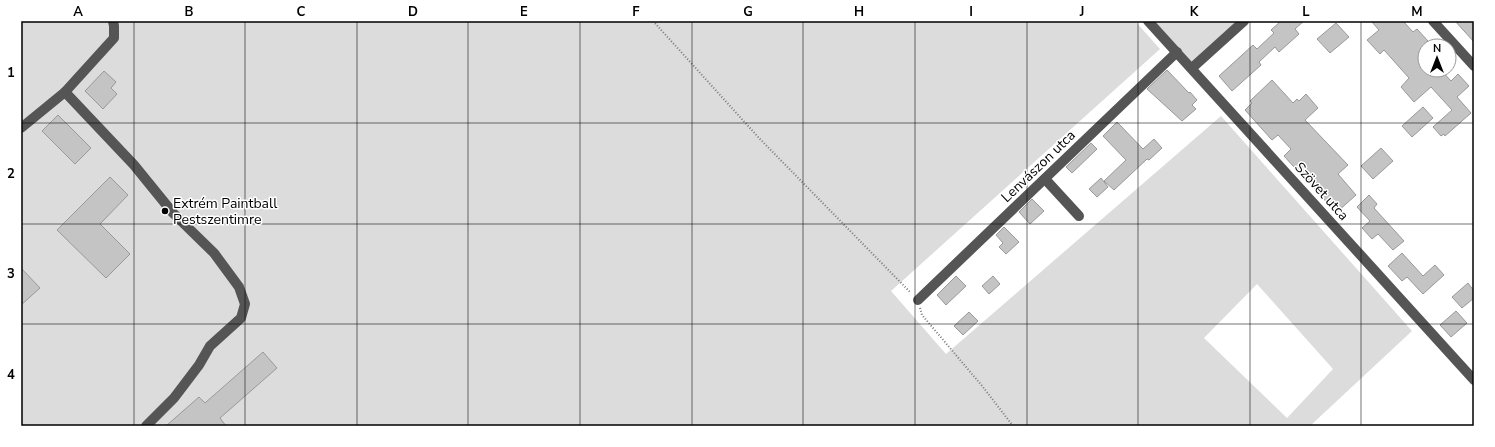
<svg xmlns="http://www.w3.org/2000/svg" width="1495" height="447" font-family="'Nunito Sans',sans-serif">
  <rect width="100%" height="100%" fill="#fff"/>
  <g fill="#dcdcdc" fill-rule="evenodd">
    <path d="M21,21H1135L1160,49L891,291L946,354L1221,116L1412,331L1310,426H21ZM1257,284L1333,369L1287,418L1204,338Z"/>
    <polygon points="1148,21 1244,21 1192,68"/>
  </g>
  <g fill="#c4c4c4" stroke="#999">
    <polygon points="1281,21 1304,21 1295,29 1299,34 1279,52 1275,47 1259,62 1261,65 1232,91 1219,76 1253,45 1257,49 1274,33 1271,30"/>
    <polygon points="1371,21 1403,21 1413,32 1417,29 1428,41 1425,43 1425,70 1441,70 1451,81 1458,74 1469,86 1457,97 1471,113 1445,136 1444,134 1441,136 1433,127 1452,110 1431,87 1414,102 1401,87 1409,78 1384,50 1380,54 1367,40 1379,30"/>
    <polygon points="1455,21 1474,21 1474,42"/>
    <polygon points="1336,23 1349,37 1330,53 1317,39"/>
    <polygon points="1167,70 1189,93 1190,92 1197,100 1192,105 1196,109 1182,121 1147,89"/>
    <polygon points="104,71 116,82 111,88 117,94 103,109 85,91"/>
    <polygon points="1272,80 1293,103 1297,99 1299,101 1306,94 1318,108 1305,120 1348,165 1338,174 1356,195 1336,213 1295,166 1294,167 1284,156 1291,149 1278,135 1272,140 1245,110 1252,103 1250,101"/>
    <polygon points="1423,107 1433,118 1412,137 1402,126"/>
    <polygon points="58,115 91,148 75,164 42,131"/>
    <polygon points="1117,122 1143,149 1154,139 1162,148 1149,160 1147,159 1114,190 1104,181 1126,160 1103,136"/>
    <polygon points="1091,143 1097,149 1072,173 1066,167"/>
    <polygon points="1381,148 1393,161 1373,179 1361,166"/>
    <polygon points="110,177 128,195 100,224 130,254 106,278 57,230"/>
    <polygon points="1101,178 1108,187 1097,197 1089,189"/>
    <polygon points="1369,195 1377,204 1374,208 1404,241 1393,250 1378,234 1372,239 1362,228 1370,221 1357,207"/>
    <polygon points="1032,199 1044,211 1030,224 1019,212"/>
    <polygon points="1004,227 1019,242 1006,254 999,247 1003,243 996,235"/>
    <polygon points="1402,253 1423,276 1435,265 1444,275 1423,294 1407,277 1402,281 1388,266"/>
    <polygon points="21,268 40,288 21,305"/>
    <polygon points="956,276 966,286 946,305 937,295"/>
    <polygon points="993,276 1000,284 989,294 982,286"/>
    <polygon points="1468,283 1474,291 1474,298 1462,308 1452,297"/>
    <polygon points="1456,311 1467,323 1451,337 1440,325"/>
    <polygon points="969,312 978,321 963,335 954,326"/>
    <polygon points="263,352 277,368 220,418 226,426 166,426 199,397 205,403"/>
  </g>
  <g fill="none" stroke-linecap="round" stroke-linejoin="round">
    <g stroke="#777" stroke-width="2" stroke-dasharray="1 2" stroke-linecap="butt">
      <polyline points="653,21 759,138 911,293"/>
      <polyline points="920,308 922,315 983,387 1013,426"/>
    </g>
    <g stroke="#555" stroke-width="10">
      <polyline points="113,21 114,26 114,38 65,92 134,165 173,213 214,253 239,287 245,304 241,318 210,346 199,365 174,398 146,426"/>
      <polyline points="1148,21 1474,380"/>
      <polyline points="1433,21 1474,66"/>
      <polyline points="1192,68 1244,21"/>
      <polyline points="21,128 65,92"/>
      <polyline points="1045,179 1079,216"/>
      <polyline points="918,300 1177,52"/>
    </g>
  </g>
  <path fill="none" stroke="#000" stroke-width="1" stroke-opacity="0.55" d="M134,21V426M245,21V426M357,21V426M468,21V426M580,21V426M692,21V426M803,21V426M915,21V426M1027,21V426M1138,21V426M1250,21V426M1361,21V426M21,123H1474M21,224H1474M21,324H1474"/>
  <circle fill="#000" stroke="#fff" stroke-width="1.5" cx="165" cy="211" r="4"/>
  <g text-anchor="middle" stroke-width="3" stroke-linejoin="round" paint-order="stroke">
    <g font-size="14" fill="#000" stroke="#fff">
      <text transform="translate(1038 166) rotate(-44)" y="5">Lenvászon utca</text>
      <text transform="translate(1322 191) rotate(48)" y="5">Szövet utca</text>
    </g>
    <g font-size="14" fill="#000" stroke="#fff" text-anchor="start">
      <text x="173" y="208">Extrém Paintball<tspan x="173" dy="16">Pestszentimre</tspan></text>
    </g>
  </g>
  <rect width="1495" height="447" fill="none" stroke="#ffffff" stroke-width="44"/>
  <g transform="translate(1437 58)"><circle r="19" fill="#ffffff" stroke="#999999"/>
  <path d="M0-3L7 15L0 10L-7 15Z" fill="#000000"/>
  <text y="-6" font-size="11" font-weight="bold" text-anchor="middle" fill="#000000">N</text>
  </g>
  <rect x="22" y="22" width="1451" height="403" fill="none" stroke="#000" stroke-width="1.5"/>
  <g font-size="13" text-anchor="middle" font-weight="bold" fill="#000">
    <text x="78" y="16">A</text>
    <text x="189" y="16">B</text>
    <text x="301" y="16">C</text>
    <text x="413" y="16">D</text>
    <text x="524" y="16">E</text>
    <text x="636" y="16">F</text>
    <text x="748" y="16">G</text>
    <text x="859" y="16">H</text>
    <text x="971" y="16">I</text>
    <text x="1082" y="16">J</text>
    <text x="1194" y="16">K</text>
    <text x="1306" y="16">L</text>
    <text x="1417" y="16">M</text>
    <text x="11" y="77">1</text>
    <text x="11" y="178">2</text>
    <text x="11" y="278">3</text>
    <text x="11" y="379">4</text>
  </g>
</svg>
